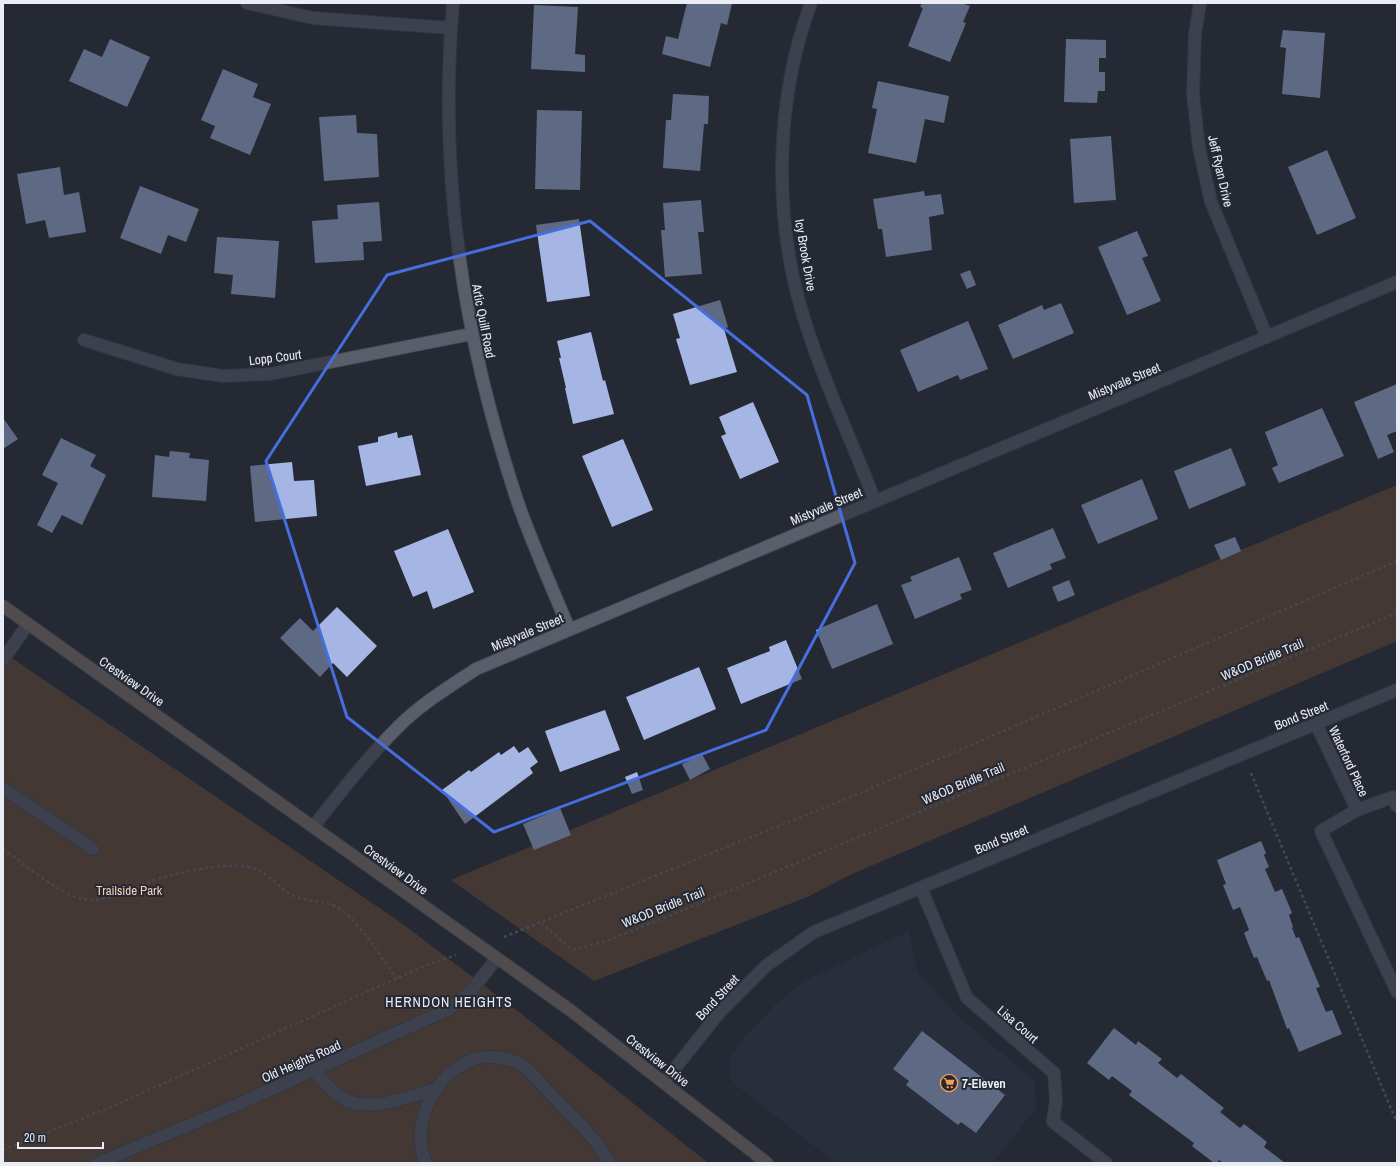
<svg xmlns="http://www.w3.org/2000/svg" width="1400" height="1166" font-family="'Archivo Narrow',sans-serif">
  <rect width="100%" height="100%" fill="#252934"/>
  <polygon fill="#2d3343" points="909,931 917,972 960,1018 1035,1081 1036,1108 993,1163 836,1163 737,1086 730,1076 730,1058 741,1040 776,1004 804,981"/>
  <g fill="#6a4b35">
    <polygon points="1397,485 1397,641 852,874 807,897 594,981 451,880"/>
    <polygon points="3,652 400,922 519,1012 708,1163 3,1163"/>
  </g>
  <g fill="#a5b6e4">
    <polygon points="687,3 732,3 727,25 721,23 710,67 662,54 666,36 678,39"/>
    <polygon points="922,3 961,3 970,6 963,22 966,23 950,62 908,46 923,8 920,7"/>
    <polygon points="534,5 578,7 575,54 585,55 585,72 531,69"/>
    <polygon points="1283,30 1325,33 1320,98 1282,94 1286,48 1280,47"/>
    <polygon points="110,39 150,57 127,107 69,81 84,49 102,57"/>
    <polygon points="1066,39 1106,40 1106,58 1099,58 1099,72 1105,72 1105,91 1098,91 1097,103 1064,102"/>
    <polygon points="223,69 258,84 253,97 271,104 250,155 210,138 215,126 201,120"/>
    <polygon points="878,81 949,96 944,123 925,119 916,163 868,153 877,109 872,108"/>
    <polygon points="673,94 709,96 708,124 704,124 700,171 663,168 666,120 671,120"/>
    <polygon points="537,110 582,111 580,190 535,189"/>
    <polygon points="356,115 357,133 377,134 379,177 324,181 319,117"/>
    <polygon points="1111,136 1116,200 1074,203 1070,139"/>
    <polygon points="1327,150 1356,218 1317,235 1288,167"/>
    <polygon points="60,167 64,195 79,192 86,232 49,238 45,220 26,224 17,174"/>
    <polygon points="140,186 199,209 186,242 168,235 161,254 120,238"/>
    <polygon points="924,191 925,196 941,194 944,214 929,217 932,250 886,257 882,229 878,229 873,199"/>
    <polygon points="701,200 704,232 698,232 702,274 665,277 661,230 665,230 663,203"/>
    <polygon points="379,202 382,241 363,242 364,260 315,263 312,221 338,219 337,205"/>
    <polygon points="579,219 590,296 547,302 536,225"/>
    <polygon points="1137,231 1148,256 1142,258 1161,301 1127,315 1098,247"/>
    <polygon points="217,237 279,241 275,298 231,294 233,275 214,273"/>
    <polygon points="970,270 976,285 967,289 960,274"/>
    <polygon points="720,300 728,327 724,329 737,372 690,385 676,339 680,338 673,314"/>
    <polygon points="1061,303 1074,333 1013,359 998,325 1042,305 1044,310"/>
    <polygon points="968,321 988,369 960,380 958,375 918,392 900,350"/>
    <polygon points="591,332 603,381 605,380 614,414 573,424 565,388 566,388 559,358 561,358 557,341"/>
    <polygon points="1397,384 1397,431 1387,435 1394,452 1378,459 1354,402"/>
    <polygon points="753,402 779,462 740,479 721,436 726,434 719,417"/>
    <polygon points="1322,408 1344,456 1279,483 1272,468 1278,465 1265,432"/>
    <polygon points="3,418 18,439 3,449"/>
    <polygon points="397,432 398,438 412,435 421,475 366,486 358,446 378,442 378,437"/>
    <polygon points="61,438 96,455 90,466 106,475 82,525 62,515 52,533 37,525 58,483 42,475"/>
    <polygon points="623,439 653,510 612,527 582,456"/>
    <polygon points="1231,448 1246,485 1189,509 1174,471"/>
    <polygon points="170,451 190,453 189,458 209,460 206,501 152,497 155,455 169,457"/>
    <polygon points="292,462 294,481 314,480 317,516 255,522 250,466"/>
    <polygon points="1142,479 1158,519 1098,544 1081,505"/>
    <polygon points="1053,528 1066,558 1050,564 1052,569 1008,588 993,553"/>
    <polygon points="448,529 474,592 433,609 427,591 413,597 394,551"/>
    <polygon points="1235,537 1241,551 1221,560 1214,545"/>
    <polygon points="959,557 972,590 960,594 962,599 915,619 901,585 912,581 910,577"/>
    <polygon points="1069,580 1075,595 1058,602 1052,587"/>
    <polygon points="877,604 893,644 832,669 816,630"/>
    <polygon points="337,607 377,646 347,677 333,663 320,677 280,638 300,618 313,631"/>
    <polygon points="786,640 802,679 741,704 727,668 770,651 769,647"/>
    <polygon points="699,667 716,709 644,740 626,697"/>
    <polygon points="605,710 620,750 560,772 545,731"/>
    <polygon points="514,746 519,753 528,747 538,762 530,768 533,773 465,824 442,790 469,770 471,772 499,752 501,755"/>
    <polygon points="702,754 710,769 690,780 682,764"/>
    <polygon points="637,772 643,790 632,794 625,777"/>
    <polygon points="560,808 571,835 534,850 523,824"/>
    <polygon points="1261,841 1266,853 1264,855 1269,867 1265,869 1275,892 1282,889 1292,913 1289,915 1293,927 1292,928 1296,938 1299,937 1320,987 1316,988 1326,1012 1332,1010 1342,1034 1299,1052 1289,1028 1287,1029 1269,980 1267,981 1257,957 1254,958 1244,933 1249,930 1240,907 1233,910 1223,885 1226,884 1217,860"/>
    <polygon points="1114,1028 1136,1045 1138,1041 1162,1059 1158,1063 1177,1078 1181,1074 1224,1108 1220,1112 1240,1128 1244,1124 1267,1142 1264,1147 1285,1163 1223,1163 1219,1160 1217,1163 1214,1163 1192,1146 1194,1143 1129,1095 1132,1091 1112,1076 1109,1080 1087,1063"/>
    <polygon points="922,1031 1005,1095 976,1133 961,1122 958,1125 906,1085 909,1081 893,1069"/>
  </g>
  <g fill="none" stroke-linecap="round" stroke-linejoin="round">
    <defs>
      <g id="lane">
        <polyline points="3,660 28,624"/>
        <polyline points="3,788 93,849"/>
        <polyline points="1397,806 1393,797 1357,810 1321,831 1397,992"/>
        <path d="M313,1070C322,1079 332,1091 342,1098C369,1114 408,1097 435,1089"/>
        <path d="M426,1163C405,1118 449,1046 502,1058C508,1059 515,1061 520,1064C530,1070 539,1082 548,1091C569,1114 595,1135 609,1163"/>
      </g>
      <g id="street">
        <polyline points="247,3 313,18 451,28"/>
        <path d="M453,3C438,176 463,336 517,500C532,544 552,587 569,629"/>
        <path d="M811,3C775,100 773,216 803,315C822,378 851,439 875,501"/>
        <polyline points="1200,3 1195,34 1193,94 1199,148 1211,202 1267,337"/>
        <polyline points="84,340 177,369 223,376 270,374 471,334"/>
        <polyline points="1316,724 1357,810"/>
        <path d="M313,827C340,793 367,758 398,727C421,704 449,687 476,669L1397,282"/>
        <polyline points="921,888 967,998 1054,1073 1056,1100 1053,1122 1106,1163"/>
        <polyline points="664,1082 719,1013 767,965 814,932 1397,690"/>
        <polyline points="98,1163 232,1107 449,1009 471,991 497,958"/>
      </g>
      <polyline id="secondary" points="3,606 570,1010 767,1163"/>
    </defs>
    <use href="#lane" stroke="#43474f" stroke-width="14"/>
    <use href="#street" stroke="#43474f" stroke-width="14"/>
    <use href="#secondary" stroke="#43474f" stroke-width="14"/>
    <g stroke="#686c76" stroke-width="2.5" stroke-dasharray="3 3" stroke-linecap="butt">
      <polyline points="1251,773 1397,1123"/>
      <path d="M3,849C23,863 60,895 83,899C112,904 137,884 164,877C188,871 240,858 262,872C274,879 283,892 296,897C310,902 326,900 340,909C360,922 382,959 397,979"/>
      <polyline points="541,923 572,950 609,940 686,909 1397,613"/>
      <polyline points="504,937 853,796 1397,561"/>
      <polyline points="3,1150 111,1107 422,967 456,955"/>
    </g>
    <use href="#lane" stroke="#595e6a" stroke-width="12"/>
    <use href="#street" stroke="#595e6a" stroke-width="12"/>
    <use href="#secondary" stroke="#85736d" stroke-width="12"/>
  </g>
  <path d="M0 0H1400V1166H0ZM590,221L807,395L855,563L766,730L494,832L347,717L266,461L387,275Z" fill="#252934" fill-opacity=".55" fill-rule="evenodd"/>
  <path fill="none" stroke="#466ede" stroke-width="3" stroke-linejoin="round" d="M590,221L807,395L855,563L766,730L494,832L347,717L266,461L387,275Z"/>
  <defs>
    <symbol id="supermarket-ring" viewBox="-11 -11 22 22"><circle r="9.5" fill="#252934" stroke="#fd9d54" stroke-width="1.5"/><path d="M-6-5.5h2.5l.6 2H6L4.5 2H-2.5L-4.4-4H-6ZM-1.5 3.2a1.3 1.3 0 1 0 .1 0ZM3 3.2a1.3 1.3 0 1 0 .1 0Z" fill="#fd9d54"/></symbol>
  </defs>
  <g fill-rule="evenodd">
    <use href="#supermarket-ring" x="939" y="1073" width="20" height="20"/>
  </g>
  <g text-anchor="middle" stroke-width="4" stroke-linejoin="round" paint-order="stroke">
    <g font-size="13" fill="#eaedf5" stroke="#252934">
      <text transform="translate(1221 171) rotate(77)" y="5">Jeff Ryan Drive</text>
      <text transform="translate(806 255) rotate(80)" y="5">Icy Brook Drive</text>
      <text transform="translate(484 321) rotate(79)" y="5">Artic Quill Road</text>
      <text transform="translate(275 357) rotate(-7)" y="5">Lopp Court</text>
      <text transform="translate(1124 381) rotate(-23)" y="5">Mistyvale Street</text>
      <text transform="translate(826 506) rotate(-23)" y="5">Mistyvale Street</text>
      <text transform="translate(527 632) rotate(-23)" y="5">Mistyvale Street</text>
      <text transform="translate(1262 659) rotate(-23)" y="5">W&amp;OD Bridle Trail</text>
      <text transform="translate(132 681) rotate(35)" y="5">Crestview Drive</text>
      <text transform="translate(1301 715) rotate(-22)" y="5">Bond Street</text>
      <text transform="translate(1349 761) rotate(65)" y="5">Waterford Place</text>
      <text transform="translate(963 783) rotate(-23)" y="5">W&amp;OD Bridle Trail</text>
      <text transform="translate(1001 839) rotate(-23)" y="5">Bond Street</text>
      <text transform="translate(396 869) rotate(36)" y="5">Crestview Drive</text>
      <text transform="translate(663 907) rotate(-22)" y="5">W&amp;OD Bridle Trail</text>
      <text transform="translate(717 997) rotate(-47)" y="5">Bond Street</text>
      <text transform="translate(1018 1024) rotate(41)" y="5">Lisa Court</text>
      <text transform="translate(658 1060) rotate(38)" y="5">Crestview Drive</text>
      <text transform="translate(301 1061) rotate(-24)" y="5">Old Heights Road</text>
    </g>
    <g font-size="13" fill="#fcd2b6" stroke="#252934">
      <text x="129" y="895">Trailside Park</text>
    </g>
    <g font-size="13" font-weight="bold" fill="#eaedf5" stroke="#252934" text-anchor="start">
      <text x="962" y="1088">7-Eleven</text>
    </g>
    <g font-size="14" letter-spacing="1" fill="#eaedf5" stroke="#252934">
      <text x="449" y="1007">HERNDON HEIGHTS</text>
    </g>
  </g>
  <rect width="1400" height="1166" fill="none" stroke="#eaedf5" stroke-width="8"/>
  <path d="M18 1142v6h85v-6" fill="none" stroke="#eaedf5" stroke-width="2"/>
  <text x="24" y="1142" font-size="12" fill="#eaedf5" stroke="#252934" stroke-width="3" paint-order="stroke">20 m</text>
</svg>
